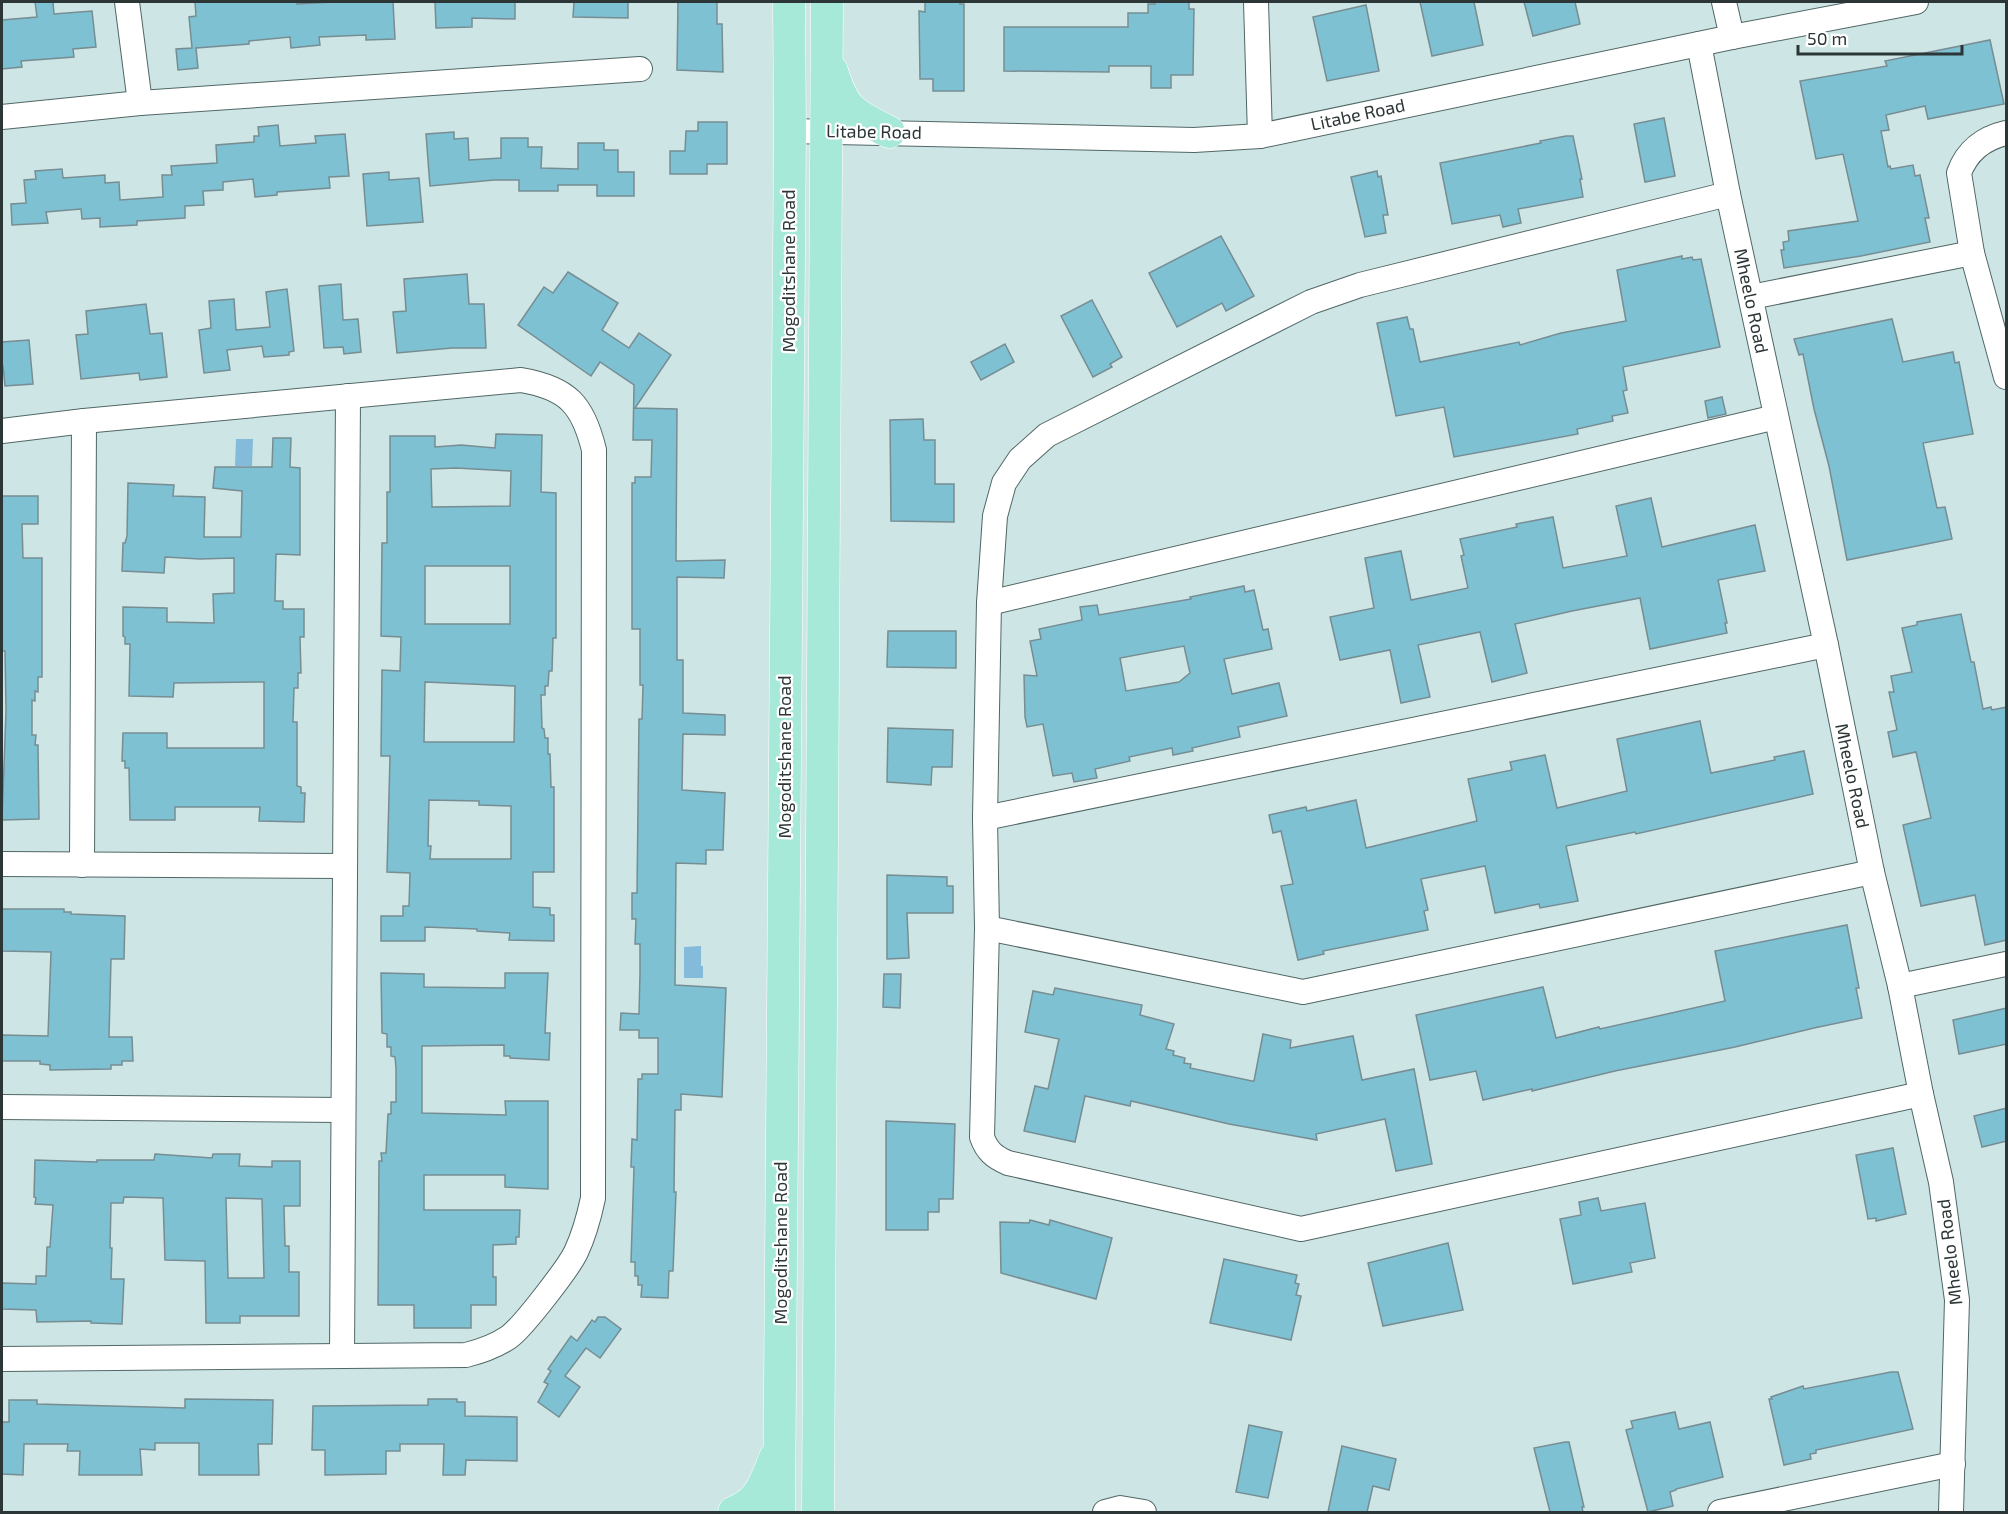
<svg xmlns="http://www.w3.org/2000/svg" width="2008" height="1514" font-family="'Exo 2',sans-serif">
  <rect width="100%" height="100%" fill="#cde6e5"/>
  <g fill="#84bada">
    <polygon points="236,439 253,439 252,466 235,466"/>
    <polygon points="701,946 701,966 703,966 703,978 684,978 684,947"/>
  </g>
  <g fill="#7dc1d2" stroke="#778d93" stroke-width="1.5" fill-rule="evenodd">
    <polygon points="35,2 53,2 54,14 92,11 96,47 73,49 74,57 21,61 22,67 2,69 2,20 37,17"/>
    <polygon points="195,2 297,2 297,4 332,2 393,2 395,39 366,40 366,35 319,37 320,45 291,48 290,37 249,41 249,44 196,48 198,68 178,70 176,49 192,48 189,17 196,16"/>
    <polygon points="435,2 515,2 515,19 472,18 472,27 436,28"/>
    <polygon points="574,2 628,2 628,18 573,17"/>
    <polygon points="678,2 715,2 717,3 717,24 722,24 723,72 677,70"/>
    <polygon points="925,2 960,2 960,4 964,4 964,91 933,91 933,79 920,79 919,11 925,12"/>
    <polygon points="1155,2 1189,2 1189,9 1194,9 1193,75 1171,75 1171,88 1151,88 1151,66 1109,66 1109,72 1004,71 1004,27 1128,27 1128,13 1148,13 1148,4 1155,4"/>
    <polygon points="1420,2 1474,2 1483,45 1432,56"/>
    <polygon points="1524,2 1575,2 1580,24 1533,36"/>
    <polygon points="1366,5 1379,71 1327,81 1313,17"/>
    <polygon points="1990,40 2004,104 1928,119 1925,106 1886,115 1889,130 1881,131 1888,167 1890,166 1891,169 1913,165 1915,176 1920,175 1929,218 1925,218 1930,242 1861,256 1784,268 1781,250 1784,250 1783,242 1789,241 1788,231 1858,221 1843,154 1816,159 1800,81 1887,66 1885,61"/>
    <polygon points="1664,118 1675,176 1645,182 1634,124"/>
    <polygon points="698,122 727,122 727,164 707,164 707,174 670,174 670,151 685,151 686,131 698,131"/>
    <polygon points="278,125 280,146 316,143 315,136 345,134 349,176 329,177 330,188 277,192 277,195 255,197 253,179 223,182 223,190 203,191 204,205 185,206 185,218 137,221 137,225 100,227 100,218 82,219 81,209 46,212 48,223 12,225 11,204 26,203 24,180 36,179 35,171 62,169 63,178 105,175 105,183 119,182 120,200 163,197 162,175 172,175 171,166 217,163 216,145 254,142 254,136 259,136 258,127"/>
    <polygon points="454,132 454,139 468,138 469,160 501,158 501,138 528,138 528,147 542,147 541,168 578,169 578,143 604,143 604,150 618,150 618,172 634,172 634,196 597,196 597,185 558,185 558,191 519,191 519,180 494,180 430,186 426,134"/>
    <polygon points="1566,136 1573,136 1582,179 1580,179 1583,197 1518,209 1521,223 1503,227 1500,215 1452,224 1440,163 1541,143 1540,141"/>
    <polygon points="1377,171 1378,177 1381,176 1388,215 1383,215 1386,233 1365,237 1351,177"/>
    <polygon points="389,172 389,180 419,178 423,222 367,226 363,174"/>
    <polygon points="1221,236 1254,296 1226,311 1222,303 1177,327 1149,273"/>
    <polygon points="1682,256 1682,259 1692,257 1693,260 1701,259 1720,347 1623,367 1627,390 1623,391 1628,413 1612,416 1613,421 1577,429 1578,434 1454,457 1444,407 1396,416 1377,323 1407,317 1410,329 1413,329 1420,362 1519,342 1520,345 1561,333 1626,321 1617,270"/>
    <polygon points="568,272 618,303 602,330 629,348 639,333 671,355 635,408 677,409 676,561 725,560 724,578 677,577 677,660 683,660 683,713 725,715 725,735 683,734 682,790 725,793 723,850 706,850 706,864 676,863 675,985 726,988 722,1097 681,1094 681,1110 675,1110 674,1192 676,1192 673,1271 669,1271 668,1298 641,1297 642,1285 638,1285 638,1276 635,1276 635,1262 631,1262 634,1167 631,1167 632,1139 637,1140 638,1079 642,1079 642,1074 658,1074 658,1038 639,1038 639,1030 620,1030 621,1013 639,1014 640,973 640,944 635,944 636,919 632,919 632,893 637,893 639,719 642,719 643,685 640,685 640,629 632,629 632,483 635,483 635,477 651,477 652,440 633,440 634,385 600,362 591,376 518,325 544,287 553,293"/>
    <polygon points="467,274 469,304 484,304 486,348 452,348 397,353 393,312 406,311 404,279"/>
    <polygon points="341,284 343,320 358,319 361,352 344,354 343,347 324,348 319,286"/>
    <polygon points="287,289 294,351 289,352 289,355 264,357 262,346 227,350 230,370 204,373 199,330 211,328 209,301 234,299 236,330 270,327 266,292"/>
    <polygon points="1092,300 1122,357 1110,364 1112,367 1093,377 1061,316"/>
    <polygon points="146,304 150,334 162,333 167,377 140,380 139,373 81,379 76,335 88,334 86,311"/>
    <polygon points="1892,319 1903,362 1953,352 1955,363 1959,362 1973,434 1923,443 1937,508 1945,507 1952,539 1847,560 1829,466 1814,409 1803,354 1799,355 1794,339"/>
    <polygon points="29,340 33,384 5,386 3,366 2,366 2,342"/>
    <polygon points="1005,344 1014,362 981,380 971,362"/>
    <polygon points="1722,397 1726,414 1708,418 1705,401"/>
    <polygon points="923,419 924,440 935,440 935,484 954,484 954,522 891,521 890,420"/>
    <path d="M496,434L542,435L541,492L556,493V638H553L552,671H549L548,686H545V695H541L542,728L544,729L545,738H548V754H550L551,787H554V872H533V907L550,908V915H554V941L509,940L510,933L477,931V929L425,927V941H381V916H403V906H409L410,873L387,872L390,756H381L382,670L400,671L401,637L381,636L382,543H387V492H390V436H435V447L461,445L495,448ZM456,468L511,471L510,506L432,507L431,469ZM425,566H510V624H425ZM425,682L515,686L514,742H424ZM429,800L479,801V805L511,806V859H430L431,846H428Z"/>
    <polygon points="273,438 291,438 290,467 300,468 300,555 276,554 275,601 283,601 283,609 304,609 304,637 300,637 301,673 298,673 298,688 294,688 293,722 297,722 297,786 301,787 301,793 305,793 304,822 259,821 260,807 175,807 175,820 130,820 129,768 125,768 125,761 122,761 123,733 167,733 167,748 264,748 264,682 174,683 173,697 129,696 130,644 125,644 125,637 123,636 123,607 167,608 167,622 214,623 213,594 234,593 234,558 200,559 165,557 164,573 122,571 123,543 125,543 127,536 128,483 174,485 173,496 205,497 204,537 241,537 242,491 213,488 215,467 272,467"/>
    <polygon points="2,496 38,496 38,524 22,524 23,558 42,558 42,677 38,677 38,692 35,691 35,701 32,700 32,735 36,735 35,745 38,745 39,819 2,820 6,711 5,651 2,651"/>
    <polygon points="1651,498 1662,547 1755,525 1765,571 1718,580 1727,623 1725,623 1727,633 1650,649 1640,598 1572,611 1515,624 1527,673 1492,682 1480,632 1418,645 1430,697 1401,703 1390,650 1340,660 1330,617 1374,608 1365,558 1401,551 1411,600 1468,588 1461,556 1464,555 1460,539 1517,527 1516,524 1553,517 1563,568 1627,556 1616,506"/>
    <path d="M1244,586L1245,592L1254,590L1263,630L1268,629L1272,649L1224,659L1232,694L1279,683L1287,716L1238,727L1240,737L1192,748L1193,751L1173,755L1172,748L1129,757L1130,761L1095,769L1097,778L1074,782L1072,773L1053,776L1043,724L1027,727L1025,717L1024,675L1037,676L1030,641L1041,639L1039,629L1082,620L1080,607L1097,605L1099,615L1191,599L1190,597ZM1184,646L1190,673L1179,682L1126,691L1120,658Z"/>
    <polygon points="1961,614 1971,662 1974,662 1983,709 1991,707 1992,710 2007,707 2007,940 1985,945 1975,895 1921,906 1903,825 1931,818 1916,752 1893,757 1888,732 1897,730 1889,692 1894,692 1891,676 1912,672 1902,628 1917,625 1917,622"/>
    <polygon points="888,631 956,631 956,668 887,667"/>
    <polygon points="1700,721 1711,773 1775,760 1774,757 1804,751 1813,794 1636,834 1635,832 1566,846 1578,901 1540,908 1539,904 1495,913 1485,866 1421,879 1428,910 1424,911 1428,930 1323,951 1324,954 1298,960 1281,886 1293,884 1281,831 1273,833 1269,815 1306,807 1307,811 1356,800 1366,848 1477,821 1468,779 1512,770 1510,762 1545,755 1557,808 1627,791 1617,739"/>
    <polygon points="888,728 953,730 952,767 932,767 931,785 887,782"/>
    <polygon points="887,875 947,877 947,886 953,886 953,913 907,913 909,958 887,959"/>
    <polygon points="2,909 64,909 64,912 71,912 71,914 125,916 124,959 111,959 109,1037 132,1037 133,1061 122,1061 122,1065 111,1065 111,1069 50,1070 50,1065 40,1064 40,1061 2,1061 2,1035 48,1036 51,952 2,951"/>
    <polygon points="1847,925 1859,988 1856,988 1862,1018 1814,1028 1735,1047 1615,1071 1532,1091 1532,1089 1483,1100 1476,1071 1430,1080 1416,1015 1543,987 1556,1038 1599,1027 1600,1029 1725,1001 1715,951"/>
    <polygon points="381,973 424,974 424,987 505,988 505,973 548,973 545,1033 550,1033 549,1060 510,1058 510,1056 504,1056 504,1045 422,1046 422,1113 506,1115 505,1101 548,1101 548,1189 505,1187 505,1175 424,1175 424,1210 520,1210 519,1237 516,1237 516,1244 493,1245 493,1277 496,1277 496,1305 471,1305 471,1328 414,1328 414,1305 378,1305 379,1161 382,1161 381,1153 386,1153 388,1114 391,1114 391,1102 396,1102 396,1068 395,1057 391,1056 391,1047 387,1047 387,1034 382,1033"/>
    <polygon points="884,974 901,974 900,1008 883,1007"/>
    <polygon points="1055,988 1142,1005 1140,1015 1174,1024 1166,1049 1174,1051 1173,1055 1185,1058 1184,1063 1191,1064 1190,1068 1252,1081 1254,1081 1263,1034 1291,1040 1290,1048 1353,1036 1362,1080 1414,1069 1432,1164 1396,1171 1385,1119 1316,1134 1317,1140 1229,1124 1131,1101 1130,1106 1085,1096 1075,1142 1024,1131 1035,1086 1048,1089 1059,1039 1025,1032 1033,991 1053,995"/>
    <polygon points="2007,1008 2007,1044 1959,1054 1953,1020"/>
    <polygon points="2007,1108 2007,1141 1982,1147 1974,1116"/>
    <polygon points="886,1121 955,1124 953,1199 939,1199 939,1212 928,1212 928,1230 886,1230"/>
    <polygon points="1893,1148 1906,1214 1876,1221 1876,1218 1868,1219 1856,1155"/>
    <path d="M155,1154L212,1158L213,1154H240L239,1166L272,1167V1161H300V1206H284L285,1246H289V1272H299V1316H240V1323H206L205,1261L165,1260L163,1198L124,1197L123,1203H111L110,1248H112L111,1279H124L122,1324L91,1323V1321L37,1322L36,1310L2,1309V1283L36,1284V1276H46L47,1247H50L53,1205L35,1204L36,1198L34,1197L35,1160L97,1162V1160H154ZM226,1198L262,1199L264,1278H228Z"/>
    <polygon points="1598,1198 1601,1211 1645,1203 1655,1258 1630,1263 1632,1272 1573,1284 1560,1219 1581,1215 1579,1202"/>
    <polygon points="1030,1220 1049,1225 1050,1220 1112,1238 1096,1299 1001,1273 1000,1222 1029,1223"/>
    <polygon points="1448,1243 1463,1310 1383,1326 1368,1263"/>
    <polygon points="1224,1259 1297,1275 1295,1283 1299,1284 1296,1295 1301,1296 1291,1340 1210,1323"/>
    <polygon points="598,1317 605,1317 621,1329 600,1358 586,1348 565,1376 580,1387 559,1417 538,1402 548,1384 544,1382 551,1371 548,1369 571,1336 577,1341 592,1320 595,1322"/>
    <polygon points="1891,1372 1898,1372 1913,1429 1816,1450 1816,1453 1810,1454 1811,1459 1784,1465 1769,1399 1772,1399 1771,1397 1803,1386 1804,1389"/>
    <polygon points="185,1399 273,1400 272,1444 258,1444 259,1475 199,1475 199,1443 155,1443 155,1450 140,1449 142,1475 79,1475 80,1451 67,1451 68,1444 24,1444 23,1475 2,1474 2,1422 9,1422 9,1400 37,1400 37,1404 185,1408"/>
    <polygon points="428,1399 457,1399 457,1402 465,1402 465,1416 517,1417 517,1461 466,1460 465,1475 443,1475 444,1444 400,1444 400,1451 386,1451 386,1474 325,1475 325,1450 312,1450 313,1406 428,1405"/>
    <polygon points="1675,1412 1679,1429 1710,1422 1723,1477 1676,1489 1676,1490 1670,1492 1673,1506 1648,1512 1626,1430 1633,1428 1631,1421"/>
    <polygon points="1249,1425 1282,1432 1268,1498 1236,1492"/>
    <polygon points="1565,1442 1569,1442 1584,1507 1582,1507 1583,1512 1550,1512 1534,1448"/>
    <polygon points="1342,1446 1396,1459 1389,1490 1373,1486 1367,1512 1328,1512"/>
  </g>
  <g fill="none" stroke-linecap="round" stroke-linejoin="round">
    <defs>
      <g id="minor">
        <polyline points="127,2 140,103"/>
        <polyline points="1256,2 1260,136"/>
        <polyline points="1724,2 1732,37"/>
        <polyline points="1699,44 1728,194 1826,645 1872,872 1900,986 1921,1094 1941,1182 1957,1300 1951,1512"/>
        <polyline points="2,117 140,103 640,69"/>
        <polyline points="790,131 1194,140 1260,136 1732,37 1916,2"/>
        <path d="M2006,133C1984,138 1967,151 1959,173L1972,253L2006,377"/>
        <path d="M1728,194L1360,285L1311,302L1047,435L1020,459L1004,483L995,516L989,603L985,818L987,928L982,1137C987,1151 994,1157 1008,1163L1301,1229L1921,1094"/>
        <polyline points="1751,297 1972,253"/>
        <path d="M2,431L84,421L521,380C568,388 583,405 594,450L593,1198C589,1217 584,1235 576,1252C569,1267 523,1327 509,1337C496,1346 482,1351 466,1355L2,1359"/>
        <polyline points="989,603 1776,417"/>
        <polyline points="985,818 1826,645"/>
        <polyline points="2,864 345,866"/>
        <polyline points="82,865 84,421"/>
        <polyline points="987,928 1303,992 1872,872"/>
        <polyline points="1900,986 2006,964"/>
        <polyline points="2,1107 343,1110"/>
        <polyline points="342,1356 348,396"/>
        <polyline points="1105,1512 1120,1508 1144,1512"/>
        <polyline points="1720,1512 1953,1464"/>
      </g>
      <g id="major">
        <path d="M832,71C844,111 853,114 889,132"/>
        <path d="M734,1512C760,1503 765,1482 775,1458"/>
        <polyline points="779,1512 790,131 789,2"/>
        <polyline points="818,1512 827,2"/>
      </g>
    </defs>
    <use href="#minor" stroke="#516766" stroke-width="26"/>
    <use href="#major" stroke="#fff" stroke-width="33"/>
    <use href="#minor" stroke="#fff" stroke-width="24"/>
    <use href="#major" stroke="#a7e9d9" stroke-width="32"/>
  </g>
  <g text-anchor="middle" stroke-width="4.5" stroke-linejoin="round" paint-order="stroke">
    <g font-size="18" fill="#2c3636" stroke="#fff">
      <text transform="translate(1358 115) rotate(-12)" y="6">Litabe Road</text>
      <text transform="translate(874 132) rotate(1)" y="6">Litabe Road</text>
      <text transform="translate(789 271) rotate(-90)" y="6">Mogoditshane Road</text>
      <text transform="translate(1751 301) rotate(78)" y="6">Mheelo Road</text>
      <text transform="translate(785 757) rotate(-90)" y="6">Mogoditshane Road</text>
      <text transform="translate(1852 776) rotate(78)" y="6">Mheelo Road</text>
      <text transform="translate(781 1243) rotate(-90)" y="6">Mogoditshane Road</text>
      <text transform="translate(1950 1252) rotate(-97)" y="6">Mheelo Road</text>
    </g>
  </g>
  <rect width="2008" height="1514" fill="none" stroke="#2c3636" stroke-width="6"/>
  <path d="M1798 45v9h164v-9" fill="none" stroke="#2c3636" stroke-width="3"/>
  <text x="1807" y="45" font-size="18" fill="#2c3636" stroke="#ffffff" stroke-width="4.5" paint-order="stroke">50 m</text>
</svg>
